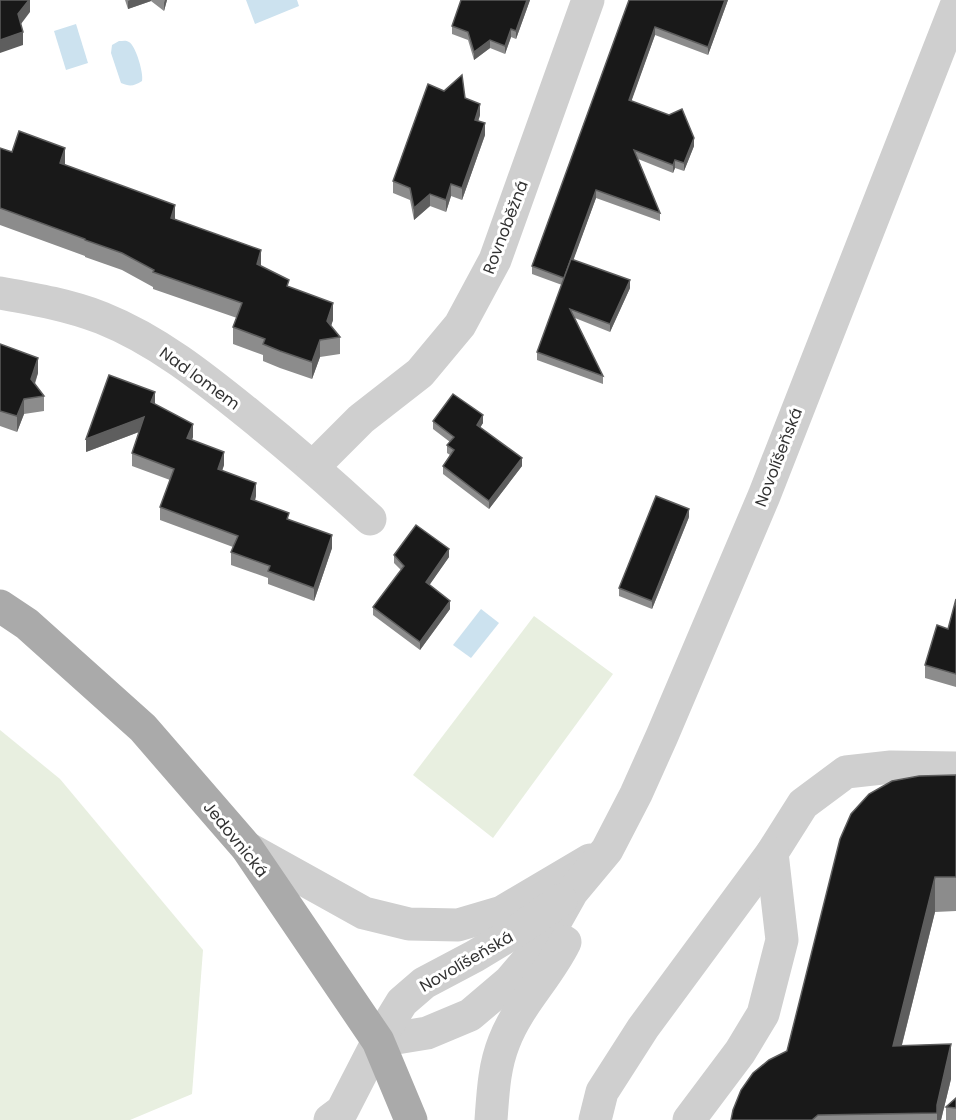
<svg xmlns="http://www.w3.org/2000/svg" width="956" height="1120" font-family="Poppins,sans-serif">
  <rect width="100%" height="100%" fill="#fff"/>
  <g fill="#e8efe0">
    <polygon points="534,616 613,674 493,838 413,775"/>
    <polygon points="0,730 60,779 203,950 192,1094 130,1120 0,1120"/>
  </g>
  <g fill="#cce2ef">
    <polygon points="246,0 297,0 299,6 255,24"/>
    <polygon points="76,24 88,63 66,70 54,31"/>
    <path d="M119,41C123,41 126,40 129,42C136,46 144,74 142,81C134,86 130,87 121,83L111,53L112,45Z"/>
    <polygon points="481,609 499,623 471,658 453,645"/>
  </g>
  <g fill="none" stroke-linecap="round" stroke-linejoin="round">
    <g stroke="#cfcfcf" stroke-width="33">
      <path d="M0,293C34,299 69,305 102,318C157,340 203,377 250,415C291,448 331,483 370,519"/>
      <polyline points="313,467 361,419 420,373 460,325 495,260 588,0"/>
      <polyline points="247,848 364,913 409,924 458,925 502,912 590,860"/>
      <polyline points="378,1041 427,1033 470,1015 510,981 545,940 572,892 607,850 636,794 662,736 764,496 956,6"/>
      <polyline points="330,1120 342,1111 378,1041 402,1002 424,983 475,956 518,930 561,900"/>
      <path d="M491,1120C493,1093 494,1067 504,1042C518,1005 548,977 565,942"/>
      <polyline points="595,1120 602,1092 643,1028 772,853 803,804 846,772 891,767 956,768"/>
      <polyline points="689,1120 740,1052 763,1014 782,940 772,853"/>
    </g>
    <polyline stroke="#aaa" stroke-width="33" points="0,606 27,624 143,728 247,848 378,1041 411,1120"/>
  </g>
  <g fill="#8c8c8c">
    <polygon points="125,0 167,0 164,11 151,1 128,9"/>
    <polygon points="530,0 516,39 511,37 505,54 490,48 474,60 468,40 452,34 452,26"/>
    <polygon points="629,0 728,0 708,55 655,35 631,101 694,146 684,171 675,168 673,173 638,159 660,213 660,221 596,198 573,260 630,288 610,332 575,318 603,376 603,384 537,360 537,352 562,285 532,274 532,266"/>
    <polygon points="465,98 480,115 478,121 485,135 462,200 451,196 446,212 430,206 414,220 410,200 393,193 393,181"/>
    <polygon points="0,148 12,152 65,165 175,219 261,266 333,320 331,326 340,337 340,354 320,357 312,379 280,368 263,361 263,355 233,344 233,327 237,318 153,289 153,287 122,270 85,257 85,256 0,225"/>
    <polygon points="0,344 38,373 35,384 44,396 44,411 24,414 17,432 0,426"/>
    <polygon points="155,404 193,437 192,440 224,465 222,471 256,496 255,501 289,519 332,548 314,601 268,584 268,578 231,565 231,552 233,547 160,520 160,507 170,480 132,466 132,453 139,432 86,452"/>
    <polygon points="433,421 483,423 480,427 522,466 489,509 443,474 443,466 450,455 447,453 447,445 450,442 433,429"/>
    <polygon points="689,517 652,609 619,596 619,588"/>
    <polygon points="394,555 449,557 429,585 450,609 420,650 373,615 373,607 401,570 394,563"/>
    <polygon points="956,599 956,687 925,678 925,665 948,629"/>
    <polygon points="956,775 956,911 935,912 902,1045 951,1079 941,1120 731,1120 787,1051"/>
    <polygon points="956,1098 956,1120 946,1120 946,1107"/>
  </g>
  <g fill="#5e5e5e">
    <polygon points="29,0 30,0 30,12 18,28 18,14"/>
    <polygon points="130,0 151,0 151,1 128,9 128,1"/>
    <polygon points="165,0 167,0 164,11 164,3"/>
    <polygon points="527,0 530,0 516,39 516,31"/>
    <polygon points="725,0 728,0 708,55 708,47"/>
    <polygon points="655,27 655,35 629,108 629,100"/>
    <polygon points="511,29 511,37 505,54 505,46"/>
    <polygon points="23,32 23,45 0,53 0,40"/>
    <polygon points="490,40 490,48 474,60 474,52"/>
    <polygon points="480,104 480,115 475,132 475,120"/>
    <polygon points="485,123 485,135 462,200 462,188"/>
    <polygon points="694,138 694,146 684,171 684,163"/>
    <polygon points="65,148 65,165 60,163"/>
    <polygon points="675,160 675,168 673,173 673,165"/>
    <polygon points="451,184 451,196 446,212 446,200"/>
    <polygon points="596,190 596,198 564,286 564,278"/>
    <polygon points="430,194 430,206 414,220 414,208"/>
    <polygon points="175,205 175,222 171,218"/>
    <polygon points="261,250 261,267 257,264"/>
    <polygon points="630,280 630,288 610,332 610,324"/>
    <polygon points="333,303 333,320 327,338 327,321"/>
    <polygon points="320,340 320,357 312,379 312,362"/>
    <polygon points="38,358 38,373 31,394 31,379"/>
    <polygon points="155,392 155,405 151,402"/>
    <polygon points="24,399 24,414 17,432 17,416"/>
    <polygon points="483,415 483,423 477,433 477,425"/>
    <polygon points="144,417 144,430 86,452 86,439"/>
    <polygon points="193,424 193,437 187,451 187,438"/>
    <polygon points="224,452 224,465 218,482 218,469"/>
    <polygon points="522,458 522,466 489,509 489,501"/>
    <polygon points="256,483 256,496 251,512 251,499"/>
    <polygon points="689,509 689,517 652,609 652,601"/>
    <polygon points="332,535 332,548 314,601 314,588"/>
    <polygon points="449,549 449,557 426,590 426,582"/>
    <polygon points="450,601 450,609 420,650 420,642"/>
    <polygon points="935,877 935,912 893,1080 893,1046"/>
    <polygon points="951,1044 951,1079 941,1120 937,1120 937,1105"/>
  </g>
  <g fill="#191919" stroke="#5e5e5e" stroke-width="1.5">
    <polygon points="0,0 29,0 18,14 23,32 0,40"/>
    <polygon points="461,0 527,0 516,31 511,29 505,46 490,40 474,52 468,32 452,26"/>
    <polygon points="629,0 725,0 708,47 655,27 629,100 669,115 682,109 694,138 684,163 675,160 673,165 634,150 660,213 596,190 564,278 532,266"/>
    <polygon points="462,75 465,98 480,104 475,120 485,123 462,188 451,184 446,200 430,194 414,208 410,188 393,181 428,84 444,91"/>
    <polygon points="19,131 65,148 60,163 175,205 171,218 261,250 257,264 289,280 287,286 333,303 327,321 340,337 320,340 312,362 280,351 263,344 265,339 233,327 242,303 153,272 154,270 122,253 85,240 85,239 0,208 0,148 12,152"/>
    <polygon points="571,259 630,280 610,324 570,309 603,376 537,352"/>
    <polygon points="0,344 38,358 31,379 44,396 24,399 17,416 0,411"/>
    <polygon points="109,375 155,392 151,402 193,424 187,438 224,452 218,469 256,483 251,499 289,513 287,519 332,535 314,588 268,571 270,566 231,552 238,536 160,507 174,469 132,453 144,417 86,439"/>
    <polygon points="453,394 483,415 477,425 522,458 489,501 443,466 454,450 447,445 454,437 433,421"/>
    <polygon points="656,496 689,509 652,601 619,588"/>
    <polygon points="416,525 449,549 426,582 450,601 420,642 373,607 404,566 394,555"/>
    <polygon points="956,599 956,674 925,665 937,625 948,629"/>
    <polygon points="956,775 956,877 935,877 893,1046 951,1044 937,1105 937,1113 818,1115 812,1120 731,1120 733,1110 741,1090 753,1073 769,1060 787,1051 840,839 851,814 869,794 892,781 919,776"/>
    <polygon points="956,1098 956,1108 946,1107"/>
  </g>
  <g text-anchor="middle" stroke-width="6" stroke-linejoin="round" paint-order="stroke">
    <g font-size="16" fill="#323232" stroke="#fff">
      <text transform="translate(505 227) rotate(-69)" y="6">Rovnoběžná</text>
      <text transform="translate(200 378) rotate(36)" y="6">Nad lomem</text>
      <text transform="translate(778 457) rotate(-69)" y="6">Novolíšeňská</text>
      <text transform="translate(236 839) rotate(51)" y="6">Jedovnická</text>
      <text transform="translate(466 961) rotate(-30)" y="6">Novolíšeňská</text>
    </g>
  </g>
</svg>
